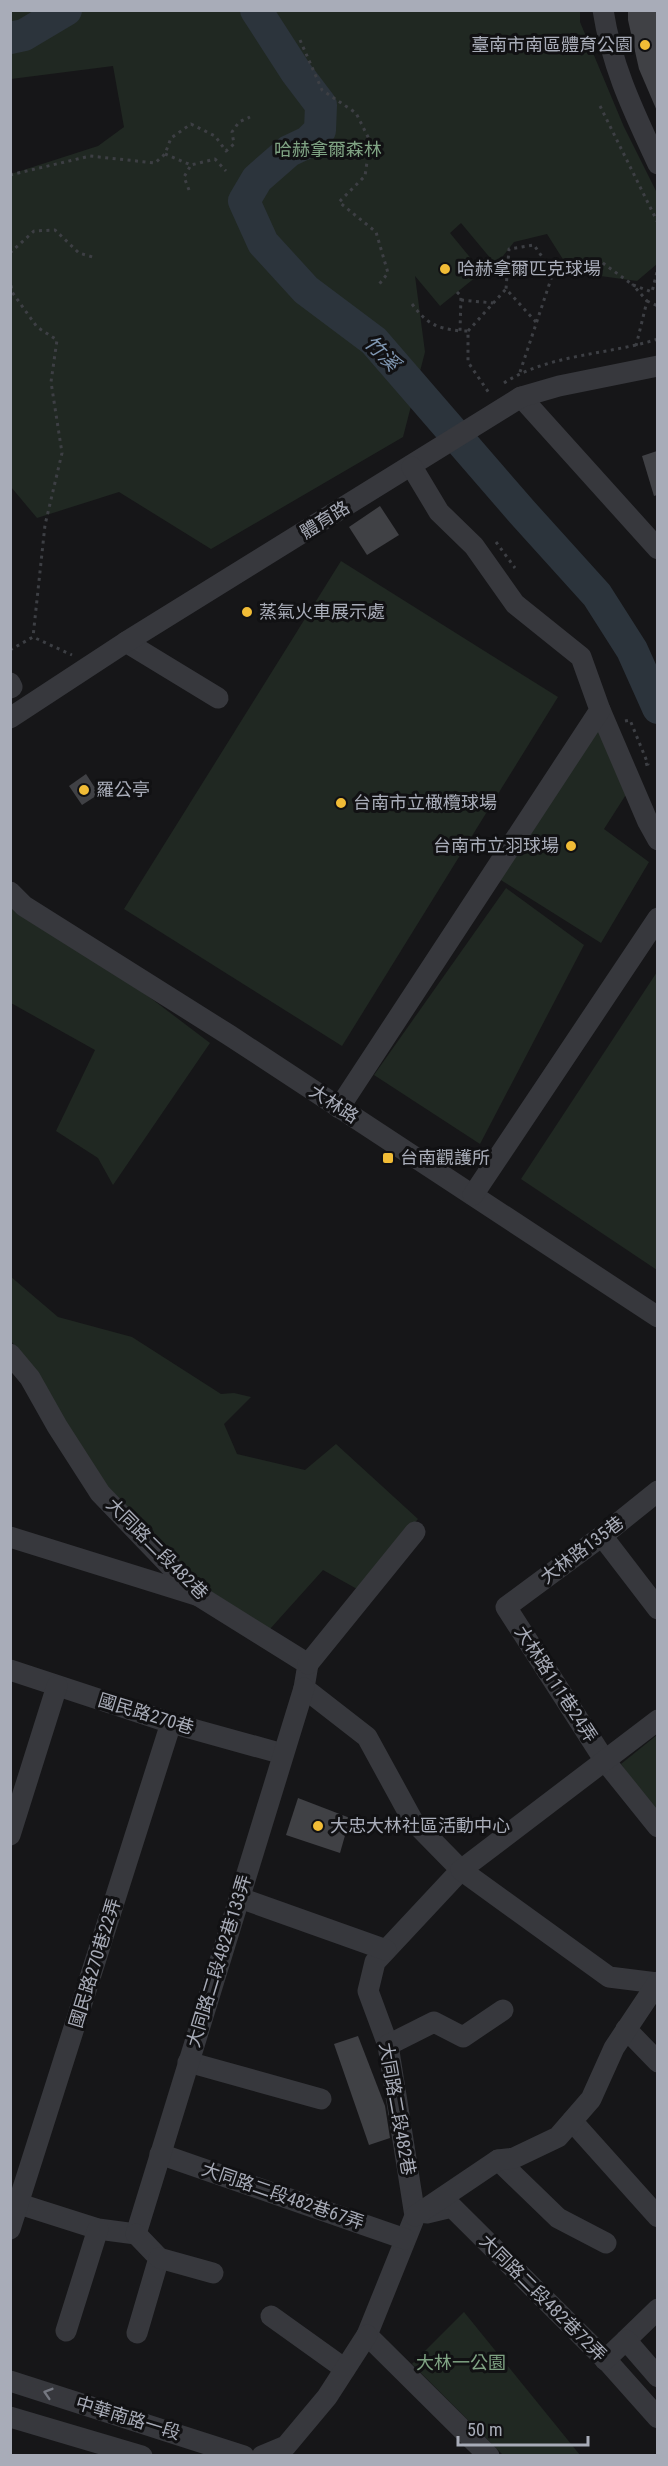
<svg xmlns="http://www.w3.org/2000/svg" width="668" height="2466" font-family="'Roboto Condensed','Noto Sans TC',sans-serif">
  <rect width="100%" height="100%" fill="#161618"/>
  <g fill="#202822">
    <polygon points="11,10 580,11 580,22 624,127 657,193 657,264 637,281 571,272 547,234 514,242 496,265 461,223 450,233 482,272 440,306 415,276 425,352 403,437 211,549 119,492 37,518 11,487 11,174 98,146 124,127 113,66 11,79"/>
    <polygon points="341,561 558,697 342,1046 124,909"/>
    <polygon points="598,730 627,793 604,829 649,862 601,943 496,877"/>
    <polygon points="506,888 584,945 480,1144 374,1075"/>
    <polygon points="10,899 99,959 210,1043 113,1185 98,1158 56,1131 95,1050 11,1003"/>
    <polygon points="657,972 657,1270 521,1179"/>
    <polygon points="10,1276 58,1317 132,1337 221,1394 234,1393 251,1397 224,1424 237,1454 305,1470 336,1444 418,1519 357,1589 323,1570 270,1629 200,1590 105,1492 39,1376 11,1341"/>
    <polygon points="657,1735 657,1815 621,1764"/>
    <polygon points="464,2312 580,2455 503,2455 412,2364"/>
  </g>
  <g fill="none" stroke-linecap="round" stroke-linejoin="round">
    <g stroke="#2c343c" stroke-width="32">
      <polyline points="256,10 296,72 321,105 320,130 308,142 289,151 257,179 244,201 263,243 306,290 374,341 522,512 597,595 632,650 658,708"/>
      <polyline points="10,38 24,35 66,10"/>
    </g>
  </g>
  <g fill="#404145">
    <polygon points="628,10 657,10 657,111 639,69 628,20"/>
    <polygon points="657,451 657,495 654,496 642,456"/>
    <polygon points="380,506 399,535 367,555 349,527"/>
    <polygon points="86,774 99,794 82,805 69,786"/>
    <polygon points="298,1798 350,1818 340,1853 286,1835"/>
    <polygon points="358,2036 385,2106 390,2138 369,2145 334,2044"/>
  </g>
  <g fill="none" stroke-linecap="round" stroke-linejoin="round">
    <g stroke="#3d3f44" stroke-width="3" stroke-dasharray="3 4.5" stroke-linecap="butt">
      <polyline points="300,40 322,90 356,113 370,141 365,176 339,202 376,232 388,273 377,287"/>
      <polyline points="600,106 658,223"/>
      <polyline points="165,154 191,165 215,159 226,171"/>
      <polyline points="10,175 90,156 155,163 165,154 171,138 191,124 215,136 226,151 234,144 232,132 239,122 250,117"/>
      <polyline points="189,190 184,177 191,165"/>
      <polyline points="10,253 34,231 55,230 79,253 96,258"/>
      <polyline points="10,278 12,292 37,327 57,340 51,382 62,453 45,525 33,637"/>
      <polyline points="457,292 461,296 460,331 468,331 468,362 489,393"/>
      <polyline points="461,300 493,303"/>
      <polyline points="647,301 658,306"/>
      <path d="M412,304C427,324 436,328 460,331"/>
      <polyline points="536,322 506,289 509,249 534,245 549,267"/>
      <polyline points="468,331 506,289"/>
      <polyline points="636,346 647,301 633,285 652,292 658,268"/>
      <polyline points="520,372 551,279 549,267 600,261 633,285"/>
      <path d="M504,383C548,354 608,355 658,339"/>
      <polyline points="496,542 515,568"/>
      <polyline points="10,650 33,637 72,655"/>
      <polyline points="625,721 630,720 648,764 644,765"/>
    </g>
    <g stroke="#37383d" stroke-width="21">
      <path d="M603,10C612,68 634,112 658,164"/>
      <polyline points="521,397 658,549"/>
      <polyline points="126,642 218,698"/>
      <polyline points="10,683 12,687 10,688"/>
      <polyline points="600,710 648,822 658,840"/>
      <polyline points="10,718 126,642 521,397 559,386 658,366"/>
      <polyline points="10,892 24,906 229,1035 658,1317"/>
      <polyline points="339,1108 600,710 581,657 515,604 474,546 439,512 412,467"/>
      <polyline points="473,1195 658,918"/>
      <polyline points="10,1354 30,1378 57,1426 100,1493 199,1596 308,1664 304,1688 367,1737 413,1821 461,1870 375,1962 368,1991 388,2045 415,2216 367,2335 489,2456"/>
      <polyline points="658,1491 602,1536 506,1607 605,1761 658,1827"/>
      <polyline points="602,1536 658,1609"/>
      <polyline points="10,1537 196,1595"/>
      <polyline points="308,1664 415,1532"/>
      <polyline points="10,1670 171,1723 283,1754"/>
      <polyline points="10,1835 57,1686"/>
      <polyline points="240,1898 386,1950"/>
      <polyline points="657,1983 609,1977 461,1870 658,1720"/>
      <polyline points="626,2029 658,2062"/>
      <polyline points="388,2045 434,2022 463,2037 503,2010"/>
      <polyline points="188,2062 321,2099"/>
      <polyline points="572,2121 658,2217"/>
      <polyline points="160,2154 405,2239"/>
      <polyline points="498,2160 558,2218 606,2243"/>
      <polyline points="10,2201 98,2229 136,2234"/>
      <polyline points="427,2213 452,2207 609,2363 658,2418"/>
      <polyline points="415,2216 498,2160 514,2158 558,2137 591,2099 614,2048 658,1982"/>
      <polyline points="10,2229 171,1723"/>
      <polyline points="136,2234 304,1688"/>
      <polyline points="136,2234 159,2258 137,2333"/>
      <polyline points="159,2258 213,2273"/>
      <polyline points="271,2316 345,2369"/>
      <polyline points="66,2331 98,2229"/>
      <polyline points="626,2340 658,2309"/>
      <polyline points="605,2360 626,2340 658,2377"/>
      <polyline points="10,2381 244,2456"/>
      <polyline points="10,2417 142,2456"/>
      <polyline points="262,2456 286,2446 327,2397 367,2335"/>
    </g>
  </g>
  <defs><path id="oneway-chevron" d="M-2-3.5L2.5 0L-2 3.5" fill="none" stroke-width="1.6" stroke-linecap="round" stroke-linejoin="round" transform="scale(1.5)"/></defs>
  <use stroke="#757881" href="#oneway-chevron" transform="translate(48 2393) rotate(-163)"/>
  <g fill="#f1bc36" stroke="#111113" stroke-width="2">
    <circle cx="645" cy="45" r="6"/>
    <circle cx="445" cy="269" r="6"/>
    <circle cx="247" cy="612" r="6"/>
    <circle cx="84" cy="790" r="6"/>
    <circle cx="341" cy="803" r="6"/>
    <circle cx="571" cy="846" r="6"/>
    <rect x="382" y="1152" width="12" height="12" rx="3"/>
    <circle cx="318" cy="1826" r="6"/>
  </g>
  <g text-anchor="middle" stroke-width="6" stroke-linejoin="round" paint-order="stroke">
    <g font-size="18" fill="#a8acb8" stroke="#111113" text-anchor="start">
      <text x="633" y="51" text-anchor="end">臺南市南區體育公園</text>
      <text x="457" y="275">哈赫拿爾匹克球場</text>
      <text x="259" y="618">蒸氣火車展示處</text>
      <text x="96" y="796">羅公亭</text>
      <text x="353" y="809">台南市立橄欖球場</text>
      <text x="559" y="852" text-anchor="end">台南市立羽球場</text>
      <text x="400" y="1164">台南觀護所</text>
      <text x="330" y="1832">大忠大林社區活動中心</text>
    </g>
    <g font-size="18" fill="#7fa383" stroke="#111113">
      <text x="328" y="156">哈赫拿爾森林</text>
      <text x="461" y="2369">大林一公園</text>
    </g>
    <g font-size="18" fill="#a8acb8" stroke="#111113">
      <text transform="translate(325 520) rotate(-32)" y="6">體育路</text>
      <text transform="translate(334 1104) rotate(33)" y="6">大林路</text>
      <text transform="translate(157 1549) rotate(45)" y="6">大同路二段482巷</text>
      <text transform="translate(582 1550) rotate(-37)" y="6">大林路135巷</text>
      <text transform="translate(556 1684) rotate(57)" y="6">大林路111巷24弄</text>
      <text transform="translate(146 1714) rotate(17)" y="6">國民路270巷</text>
      <text transform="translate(219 1961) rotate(-73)" y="6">大同路二段482巷133弄</text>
      <text transform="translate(95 1963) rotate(-73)" y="6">國民路270巷22弄</text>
      <text transform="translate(397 2109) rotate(80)" y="6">大同路二段482巷</text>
      <text transform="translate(283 2196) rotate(19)" y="6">大同路二段482巷67弄</text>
      <text transform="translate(543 2298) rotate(45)" y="6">大同路二段482巷72弄</text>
      <text transform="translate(128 2418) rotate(17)" y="6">中華南路一段</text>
    </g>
    <g font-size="20" font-style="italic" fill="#8098b3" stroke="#111113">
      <text transform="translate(382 353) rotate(45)" y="7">竹溪</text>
    </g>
  </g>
  <rect width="668" height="2466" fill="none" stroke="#a8acb8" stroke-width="24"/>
  <path d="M458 2436v9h130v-9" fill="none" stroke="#a8acb8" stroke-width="3"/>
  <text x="467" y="2436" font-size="18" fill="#a8acb8" stroke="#111113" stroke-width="4.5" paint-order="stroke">50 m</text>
</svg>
